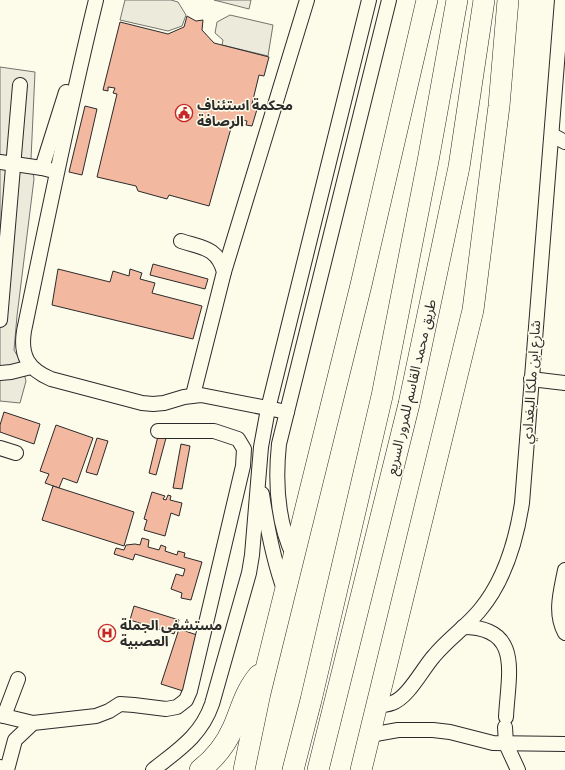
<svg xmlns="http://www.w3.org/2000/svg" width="565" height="770" font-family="'Zilla Slab','Noto Sans Arabic',serif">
  <rect width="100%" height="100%" fill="#fdfbea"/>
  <g fill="#ecebdb" stroke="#74746e">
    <polygon points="125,0 171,0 178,2 186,15 182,26 168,31 120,20"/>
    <polygon points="214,0 251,0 249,9"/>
    <polygon points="230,15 273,25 268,56 222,45 223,40 215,33 217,22"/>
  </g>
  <polygon fill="#eceadb" stroke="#74746e" points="0,67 35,72 31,159 34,179 17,316 14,350 21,362 26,381 20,403 0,401"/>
  <g fill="#f2b8a0" stroke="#2b2b2b">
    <polygon points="187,16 196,21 203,20 202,30 214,43 269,57 264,76 259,75 252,104 258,106 252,126 246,125 247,121 239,119 239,122 233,121 209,206 169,195 167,199 138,191 136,186 97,177 117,94 113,93 115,88 108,87 108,91 103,90 120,22 168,34 184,27"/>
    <polygon points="85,106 97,109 82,175 69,172"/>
    <polygon points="153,264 208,279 205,289 150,275"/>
    <polygon points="58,269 110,282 113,271 129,276 130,269 142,273 140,279 155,283 152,293 202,306 193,339 52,305"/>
    <polygon points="4,412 40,424 34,444 0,432 0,425"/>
    <polygon points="56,425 93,438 77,483 63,478 59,488 45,483 49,474 40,471"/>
    <polygon points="158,436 166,438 156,475 149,473"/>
    <polygon points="97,438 108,441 97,475 86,472"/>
    <polygon points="181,444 190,446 182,489 173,488"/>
    <polygon points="53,486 134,512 124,546 42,520"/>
    <polygon points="152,492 165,496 163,499 166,500 168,495 171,496 170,500 182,503 179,516 171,513 165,536 144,530 147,520 144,519"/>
    <polygon points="142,538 149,540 148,547 159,550 161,545 166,547 165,551 177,555 178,551 185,553 184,557 202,562 191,600 181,598 182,593 171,589 176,574 183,576 185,569 135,554 133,560 114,554 116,548 124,550 126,545 135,544 140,545"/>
    <polygon points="134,606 179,620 174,634 130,620"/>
    <polygon points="179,629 200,636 183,691 161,684"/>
  </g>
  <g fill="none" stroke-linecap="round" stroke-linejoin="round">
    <defs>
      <g id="minor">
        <path d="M96,0C69,110 47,220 24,331C20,356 28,369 51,379L142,403L153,404L164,403L184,397L201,395L287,412"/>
        <polyline points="552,135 565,142"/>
        <polyline points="0,162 42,168 50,170"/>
        <polyline points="42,168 66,92"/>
        <path d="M181,241C202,248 217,247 224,272L193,395"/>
        <polyline points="224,272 307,0"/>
        <polyline points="0,320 20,85"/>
        <polyline points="0,373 11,372 31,367"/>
        <polyline points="531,379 565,383"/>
        <polyline points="0,448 16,453"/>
        <path d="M262,494C267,527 273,560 285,592"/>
        <path d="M294,557C277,522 275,482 279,444L389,0"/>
        <path d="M565,570C561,591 554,613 565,633"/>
        <path d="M463,627C523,627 508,675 506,717"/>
        <path d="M377,705C381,705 387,705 392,703C408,698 423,668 434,656C448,639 466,627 480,610C505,580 516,542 522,503L562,0"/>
        <polyline points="0,715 33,723"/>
        <polyline points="4,716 18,679"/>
        <polyline points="505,727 506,744 518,770"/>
        <polyline points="370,735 398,730 433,730 450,732 493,743 565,744"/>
        <polyline points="7,770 15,740 33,723 96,716 109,711 120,704 134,705 166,709 177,707 186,700 190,691 243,466 244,449 238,439 214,431 158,431"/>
        <path d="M153,770C178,750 201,736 212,704L249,573L252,555L261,447L268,409L369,0"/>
      </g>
      <polyline id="major" points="0,769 5,770"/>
      <g id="highway">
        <path d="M200,770C214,759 226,744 233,728C241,710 245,691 259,675"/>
        <polyline points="244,770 260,693 361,285 427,0"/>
        <polyline points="293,770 311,700 382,396 428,161 457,0"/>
        <polyline points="318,770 409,404 459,167 484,0"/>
        <polyline points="361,770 473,310 499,106 508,0"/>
      </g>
    </defs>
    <use href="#minor" stroke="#2b2b2b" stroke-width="16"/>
    <use href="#major" stroke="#2b2b2b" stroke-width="20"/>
    <use href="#highway" stroke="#2b2b2b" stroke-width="22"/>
    <use href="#minor" stroke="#fdfbea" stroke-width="14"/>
    <use href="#major" stroke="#fdfbea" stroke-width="18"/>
    <use href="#highway" stroke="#fdfbea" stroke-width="21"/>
  </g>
  <defs>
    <symbol id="civic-ring" viewBox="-11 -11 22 22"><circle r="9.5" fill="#fdfbea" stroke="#c62828" stroke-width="1.5"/><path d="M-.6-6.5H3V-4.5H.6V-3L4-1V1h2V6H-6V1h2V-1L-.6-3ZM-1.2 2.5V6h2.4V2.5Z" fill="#c62828"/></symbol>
    <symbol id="hospital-ring" viewBox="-11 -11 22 22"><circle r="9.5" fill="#fdfbea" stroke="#c62828" stroke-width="1.5"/><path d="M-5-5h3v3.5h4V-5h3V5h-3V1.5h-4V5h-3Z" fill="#c62828"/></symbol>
  </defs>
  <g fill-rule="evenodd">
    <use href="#civic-ring" x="174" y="103" width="20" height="20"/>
    <use href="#hospital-ring" x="97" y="623" width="20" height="20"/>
  </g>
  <g text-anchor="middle" stroke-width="3" stroke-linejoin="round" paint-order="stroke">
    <g font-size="14" font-weight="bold" fill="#2b2b2b" stroke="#fdfbea" text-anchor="start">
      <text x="197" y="110">محكمة استئناف<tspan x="197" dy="16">الرصافة</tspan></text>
      <text x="120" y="630">مستشفى الجملة<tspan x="120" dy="16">العصبية</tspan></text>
    </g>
    <g font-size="14" fill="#2b2b2b" stroke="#fdfbea">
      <text transform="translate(531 382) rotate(-86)" y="5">شارع ابن ملكا البغدادي</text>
      <text transform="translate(411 387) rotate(-77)" y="5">طريق محمد القاسم للمرور السريع</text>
    </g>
  </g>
</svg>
